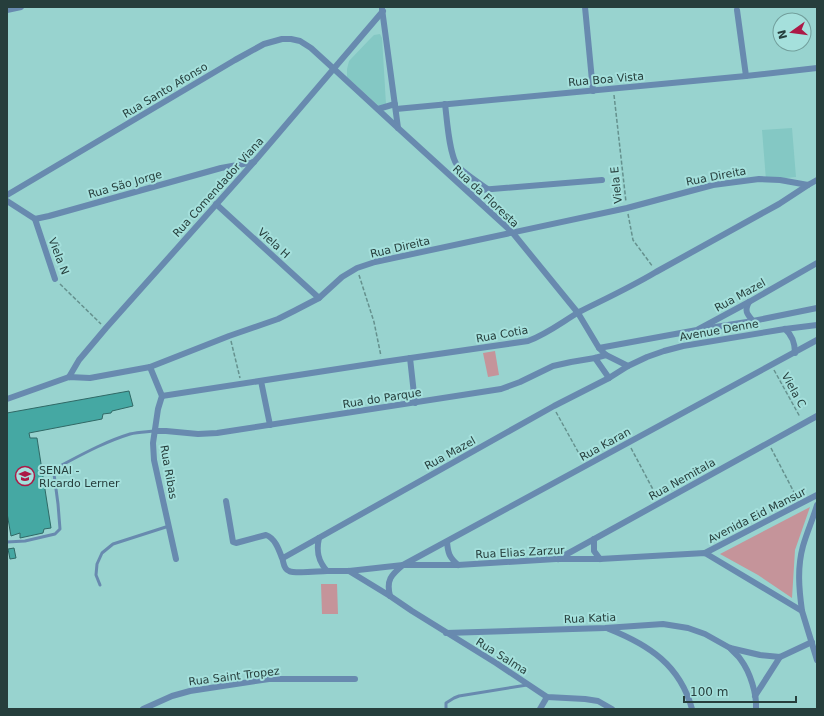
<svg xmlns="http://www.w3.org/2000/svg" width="824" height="716" font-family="'DejaVu Sans',sans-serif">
  <rect width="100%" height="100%" fill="#98d3cf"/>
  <g fill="#84c8c4">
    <polygon points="380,34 382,38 386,104 379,106 347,77 347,69 349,61 370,39 374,35"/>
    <polygon points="792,128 796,177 766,180 762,130"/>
  </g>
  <g fill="#c5949a">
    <polygon points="495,351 499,375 488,377 483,353"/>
    <polygon points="810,507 795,550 792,598 758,575 720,554"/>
    <polygon points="321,584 337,584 338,614 322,614"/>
  </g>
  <g fill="#45a8a3" stroke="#306966">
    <polygon points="129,391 133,406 112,411 111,413 103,414 102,419 29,433 30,438 37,438 51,528 44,529 43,533 20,538 20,533 11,536 7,513 7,413"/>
    <polygon points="14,548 16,558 10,559 8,549"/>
  </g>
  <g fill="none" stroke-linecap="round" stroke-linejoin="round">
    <g stroke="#65918e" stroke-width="1.5" stroke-dasharray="4 2" stroke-linecap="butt">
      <polyline points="614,95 626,202"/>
      <polyline points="628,214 633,240 653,267"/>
      <polyline points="359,275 374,322 381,356"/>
      <polyline points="60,284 101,324"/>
      <polyline points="231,341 240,378"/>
      <polyline points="774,370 800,417"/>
      <polyline points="556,412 582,459"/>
      <polyline points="631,448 657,497"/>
      <polyline points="771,448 797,498"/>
    </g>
    <g stroke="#688aaf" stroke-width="3">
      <path d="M7,542L25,541L55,534L60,529L58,504L54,474L58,467C81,455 104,442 130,434C138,432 146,432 155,431"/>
      <polyline points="100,585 96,575 97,564 102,553 113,544 169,526"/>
      <polyline points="446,709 446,703 454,698 459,696 527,685"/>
    </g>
    <g stroke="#688aaf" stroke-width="6">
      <polyline points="585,7 593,91"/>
      <polyline points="382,9 398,128"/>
      <polyline points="7,10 21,7"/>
      <polyline points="737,10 746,76"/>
      <path d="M445,104C447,119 449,154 457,165C463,173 481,184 489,190"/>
      <polyline points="378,109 395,104"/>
      <polyline points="396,109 746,76 817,68"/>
      <polyline points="468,191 602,180"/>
      <polyline points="7,195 235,60 264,44 282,39 291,39 300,41 311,48 334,69 398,128 512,232 578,313 599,348 606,355 628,366"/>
      <polyline points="7,201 35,219 49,216 221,168 254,162"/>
      <polyline points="216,204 319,298"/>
      <polyline points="35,219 55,279"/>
      <path d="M749,302C744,311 747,314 753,321"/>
      <polyline points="703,329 753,321 817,308"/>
      <path d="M785,329C792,335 795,343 795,353"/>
      <polyline points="599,348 697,330 749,302 817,263"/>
      <polyline points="410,358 415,403"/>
      <polyline points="595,358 609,378"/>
      <polyline points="150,367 162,396 158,409 153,443 154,460 176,559"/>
      <polyline points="69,377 79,360 106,328 254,162 383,11"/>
      <polyline points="261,381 270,425"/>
      <path d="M162,396L383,362L528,341C547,334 562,322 579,312C605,299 631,287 656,272L779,204L808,185"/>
      <polyline points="7,399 69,377 90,378 150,367 229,336 278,319 294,311 319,298 342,277 357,268 375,262 627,208 713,185 759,179 780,180 808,185 817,180"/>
      <polyline points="155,431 166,431 198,434 217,433 501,389 520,382 553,366 571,362 595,358 606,355"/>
      <path d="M226,501L233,542L236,543L266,535C275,538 279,550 282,558C284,562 283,569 289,571C295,574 319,571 327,571"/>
      <path d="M319,538C316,551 318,561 327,571H349L403,565H458L556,559H600L705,553L802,611L817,660"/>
      <polyline points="594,539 594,551 600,559"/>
      <path d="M447,542C448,553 449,557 458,565"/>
      <polyline points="705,553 817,495"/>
      <polyline points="283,558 554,406 609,378 628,366 647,357 664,351 683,346 785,329 817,325"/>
      <polyline points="558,559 817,416"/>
      <polyline points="349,571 390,596 412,611 496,663 547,697 585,699 598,701 612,709"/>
      <path d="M390,596C386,580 391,575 403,565L817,340"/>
      <path d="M802,611C799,589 797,568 803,546C807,532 813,519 817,505"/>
      <path d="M609,629C649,645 680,665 692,709"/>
      <polyline points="446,633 605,628 663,624 688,628 705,634 730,648 760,655 780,657 812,642"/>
      <path d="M730,648C733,652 738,655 741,660C750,672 757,694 756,709"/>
      <polyline points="755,696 780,657"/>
      <polyline points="143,709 172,696 190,691 269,679 355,679"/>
      <polyline points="540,709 547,697"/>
    </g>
  </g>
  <defs>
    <symbol id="university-ring" viewBox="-11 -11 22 22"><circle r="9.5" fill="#a5e0dc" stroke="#ac1946" stroke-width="1.5"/><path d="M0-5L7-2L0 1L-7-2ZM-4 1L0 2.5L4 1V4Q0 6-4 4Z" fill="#ac1946"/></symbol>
  </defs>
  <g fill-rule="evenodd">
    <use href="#university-ring" x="14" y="465" width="22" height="22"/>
  </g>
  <g text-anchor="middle" stroke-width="4" stroke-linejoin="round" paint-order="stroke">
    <g font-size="11" fill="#263e3c" stroke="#a5e0dc">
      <text transform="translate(606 79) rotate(-5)" y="4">Rua Boa Vista</text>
      <text transform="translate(165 90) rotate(-31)" y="4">Rua Santo Afonso</text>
      <text transform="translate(716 176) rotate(-11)" y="4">Rua Direita</text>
      <text transform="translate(125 184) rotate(-16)" y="4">Rua São Jorge</text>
      <text transform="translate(616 185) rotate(-96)" y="4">Viela E</text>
      <text transform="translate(218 187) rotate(-48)" y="4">Rua Comendador Viana</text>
      <text transform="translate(486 196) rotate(43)" y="4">Rua da Floresta</text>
      <text transform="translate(274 243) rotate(42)" y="4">Viela H</text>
      <text transform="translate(400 247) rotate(-13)" y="4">Rua Direita</text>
      <text transform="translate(59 256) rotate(69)" y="4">Viela N</text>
      <text transform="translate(740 295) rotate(-29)" y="4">Rua Mazel</text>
      <text transform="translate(719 330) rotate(-10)" y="4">Avenue Denne</text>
      <text transform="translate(502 334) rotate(-10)" y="4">Rua Cotia</text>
      <text transform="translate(794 390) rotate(61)" y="4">Viela C</text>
      <text transform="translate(382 398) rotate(-9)" y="4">Rua do Parque</text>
      <text transform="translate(605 444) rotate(-29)" y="4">Rua Karan</text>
      <text transform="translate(450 453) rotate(-29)" y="4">Rua Mazel</text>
      <text transform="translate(169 472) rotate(80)" y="4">Rua Ribas</text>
      <text transform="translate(682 479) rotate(-29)" y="4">Rua Nemitala</text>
      <text transform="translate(757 515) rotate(-27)" y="4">Avenida Eid Mansur</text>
      <text transform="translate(520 552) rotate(-3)" y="4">Rua Elias Zarzur</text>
      <text transform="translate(590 618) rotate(-2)" y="4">Rua Katia</text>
      <text transform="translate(502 656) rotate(32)" y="4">Rua Salma</text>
      <text transform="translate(234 676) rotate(-7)" y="4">Rua Saint Tropez</text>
    </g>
    <g font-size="11" fill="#263e3c" stroke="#a5e0dc" text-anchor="start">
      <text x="39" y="474">SENAI -<tspan x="39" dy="13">RIcardo Lerner</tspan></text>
    </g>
  </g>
  <rect width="824" height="716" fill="none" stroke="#263e3c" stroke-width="16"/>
  <g transform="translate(792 32) rotate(256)"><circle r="19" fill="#a5e0dc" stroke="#729f9c"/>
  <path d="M0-3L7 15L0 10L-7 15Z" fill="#ac1946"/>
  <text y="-6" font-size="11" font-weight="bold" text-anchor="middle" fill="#263e3c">N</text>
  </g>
  <path d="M684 696v6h112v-6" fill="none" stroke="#263e3c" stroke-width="2"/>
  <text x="690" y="696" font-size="12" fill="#263e3c" stroke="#a5e0dc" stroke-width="3" paint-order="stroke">100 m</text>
</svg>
